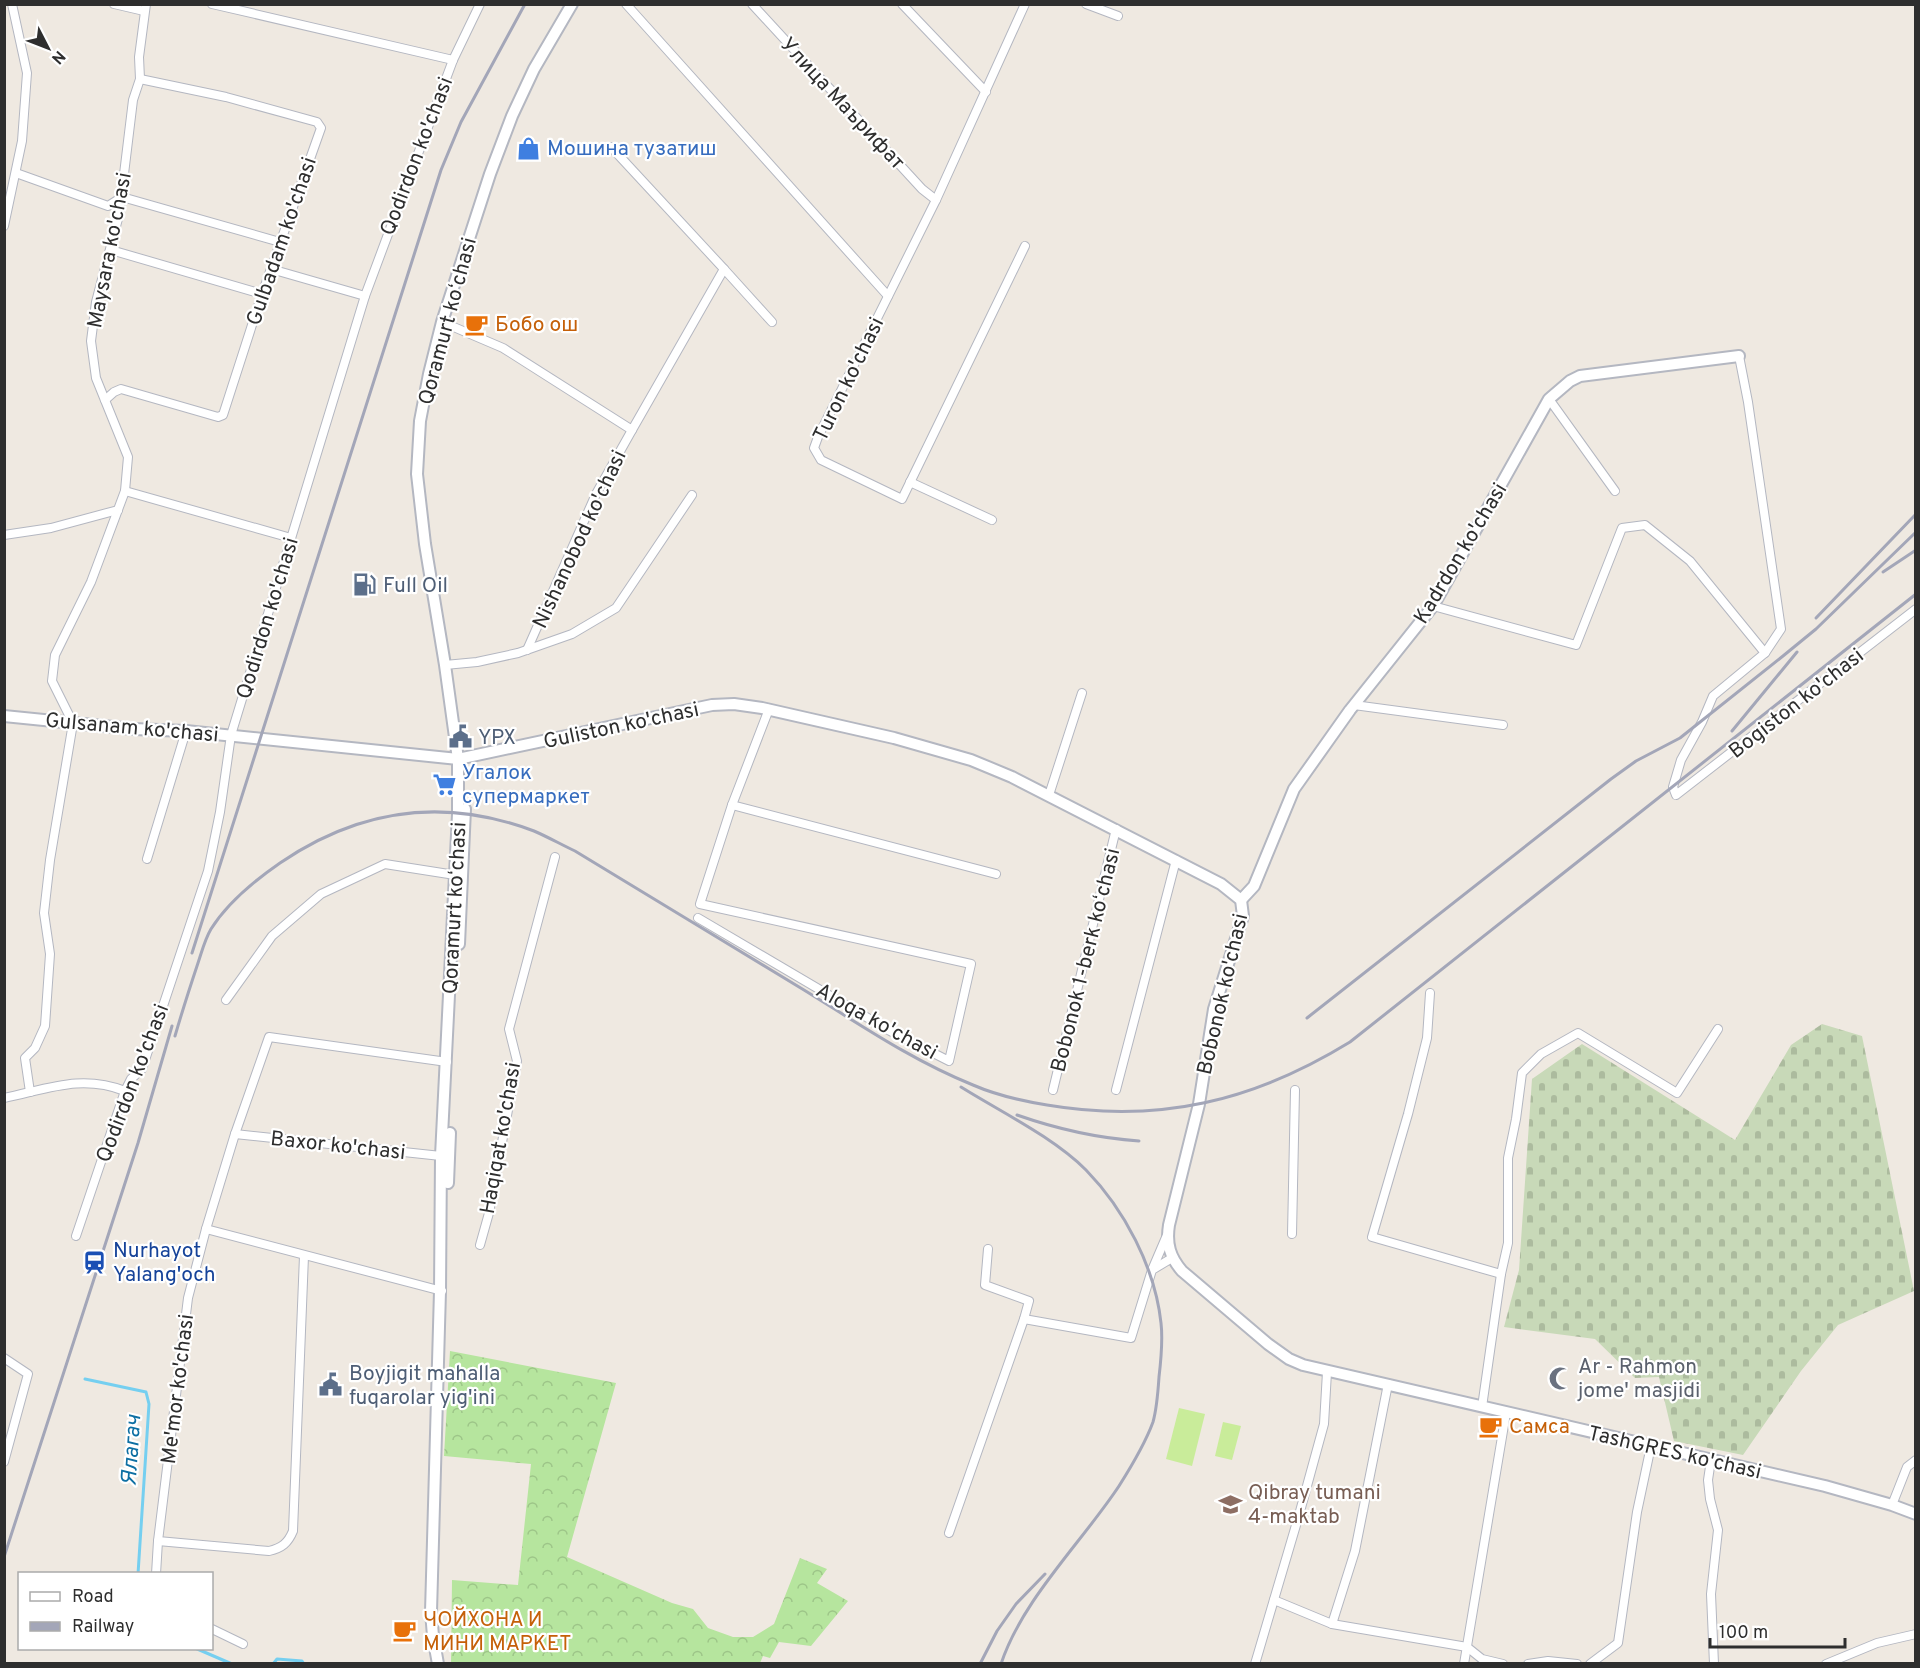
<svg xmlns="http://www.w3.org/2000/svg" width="1920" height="1668" font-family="Overpass,sans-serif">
  <defs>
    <pattern id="forest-crowns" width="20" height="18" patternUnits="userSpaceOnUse" patternTransform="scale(1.5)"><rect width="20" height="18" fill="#b6e59e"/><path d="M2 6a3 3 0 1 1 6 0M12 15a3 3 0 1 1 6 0" fill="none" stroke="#9dc588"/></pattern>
    <pattern id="cemetery-stones" width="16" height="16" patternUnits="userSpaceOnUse" patternTransform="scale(1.5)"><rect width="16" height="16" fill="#c8d9b8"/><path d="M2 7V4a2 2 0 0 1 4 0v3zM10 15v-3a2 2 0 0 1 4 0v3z" fill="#acbb9e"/></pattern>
  </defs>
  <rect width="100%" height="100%" fill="#efe9e1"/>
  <polygon fill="url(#forest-crowns)" points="450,1351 616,1383 567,1557 672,1603 693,1609 708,1628 733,1637 753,1637 774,1624 800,1558 827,1569 817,1583 848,1601 811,1646 779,1642 770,1658 763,1656 760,1663 451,1663 452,1580 518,1585 531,1464 444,1456"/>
  <polygon fill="url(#cemetery-stones)" points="1822,1024 1862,1036 1914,1291 1838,1325 1801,1371 1743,1455 1674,1441 1659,1377 1635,1378 1595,1339 1504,1327 1519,1270 1532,1079 1582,1044 1735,1140 1791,1045"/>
  <g fill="#c9ec9a">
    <polygon points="1179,1408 1205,1414 1192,1466 1166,1459"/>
    <polygon points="1223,1422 1241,1426 1232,1460 1215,1456"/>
  </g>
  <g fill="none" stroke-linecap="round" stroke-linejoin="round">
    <g stroke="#75cff0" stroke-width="3">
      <polyline points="85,1379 146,1392 149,1404 138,1574"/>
      <polyline points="195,1648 232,1664"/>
      <polyline points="273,1664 277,1659 302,1661 304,1664"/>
    </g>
    <defs>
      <g id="street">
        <polyline points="114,4 144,11"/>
        <polyline points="212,4 453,60"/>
        <polyline points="626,4 888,296"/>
        <polyline points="752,4 922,189 936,200"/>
        <polyline points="902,4 986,92"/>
        <polyline points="1025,4 936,200 818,437 814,448 821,460 902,499 1025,246"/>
        <polyline points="1086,4 1118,16"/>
        <polyline points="16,173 108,206 122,197 280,242"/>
        <polyline points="4,226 22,141 27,73 12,4"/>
        <polyline points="111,250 262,294"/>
        <polyline points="271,269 365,296"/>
        <polyline points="724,269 772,322"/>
        <polyline points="442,322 503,348 632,430 724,269 611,147"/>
        <polyline points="1739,356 1748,402 1781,629 1765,653 1713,696 1702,722 1681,760 1673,787 1676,795 1916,609"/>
        <polyline points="1549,399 1615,491"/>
        <polyline points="105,400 114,392 121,389 218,417 223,415 262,294 321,128 317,122 226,97 140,79"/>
        <polyline points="910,482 992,520"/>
        <polyline points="125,491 291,538"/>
        <polyline points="4,535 51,528 118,510"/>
        <polyline points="1433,606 1576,645 1622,528 1645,525 1690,561 1765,653"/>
        <polyline points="527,650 596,494 632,430"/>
        <polyline points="445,665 477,662 518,653 572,634 616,608 692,495"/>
        <polyline points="1354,705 1503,725"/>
        <polyline points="1049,795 1082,693"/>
        <polyline points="732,805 996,874"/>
        <polyline points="147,859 186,731"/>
        <polyline points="698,918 890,1031 949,1061 971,964 700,904 732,805 769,709"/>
        <polyline points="1430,993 1427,1038 1408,1114 1372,1237 1501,1274"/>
        <polyline points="226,1000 272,936 321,894 385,864 455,875"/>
        <polyline points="1053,1090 1116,829"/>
        <polyline points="1116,1090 1176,860"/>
        <polyline points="30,1092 25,1058 35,1048 45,1026 50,954 44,913 50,860 73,723 52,681 55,655 91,582 125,491 128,457 96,378 91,341 96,302 119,215 133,100 140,79 139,57 146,4"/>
        <path d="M4,1098C48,1089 81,1074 125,1091"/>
        <polyline points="235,1134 441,1156"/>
        <polyline points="206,1229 442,1291"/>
        <polyline points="1292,1234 1295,1090"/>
        <polyline points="76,1236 125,1091 131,1079 142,1069 208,871 220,812 231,735 365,296 453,60 480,4"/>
        <polyline points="480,1245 489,1213 517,1061 509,1029 555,857"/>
        <polyline points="988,1249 985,1285 1029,1301 1024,1319"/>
        <polyline points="1152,1270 1167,1235"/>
        <polyline points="4,1358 28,1374 4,1462"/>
        <polyline points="1482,1407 1501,1274 1508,1243 1508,1158 1516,1119 1522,1073 1541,1054 1578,1033 1677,1093 1718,1029"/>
        <polyline points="1711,1460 1708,1480 1710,1499 1718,1530 1711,1594 1714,1664"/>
        <polyline points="1892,1505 1907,1467 1916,1460"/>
        <polyline points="949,1533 1024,1319 1131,1338 1152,1270 1172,1258"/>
        <path d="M158,1541L269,1551C282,1548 288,1543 293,1531L304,1256"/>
        <polyline points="156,1574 158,1541 188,1298 206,1229 235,1134 269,1037 447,1062"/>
        <polyline points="1274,1600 1332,1624 1467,1647 1482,1659 1503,1664"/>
        <polyline points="1332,1624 1355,1551 1388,1384"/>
        <polyline points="212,1629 243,1644"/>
        <polyline points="1255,1664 1299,1515 1324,1424 1327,1372"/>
        <polyline points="1464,1664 1506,1413"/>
        <polyline points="1528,1664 1548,1661 1577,1664"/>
        <polyline points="1590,1664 1618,1643 1637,1512 1651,1446"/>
        <polyline points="1826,1664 1877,1643 1916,1634"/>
      </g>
      <g id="secondary">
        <path d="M4,716L133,729L186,731L458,759L712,705L734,704L762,708L894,738L971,760L1012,777L1221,884L1241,900L1243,916L1214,1009L1199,1104L1169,1225C1166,1244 1170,1257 1182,1271L1268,1344L1289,1359L1303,1365L1825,1486L1892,1505L1916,1514"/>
        <polyline points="1241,900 1254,886 1294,789 1350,710 1433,606 1549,399 1570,381 1580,376 1739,356"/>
        <polyline points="459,944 465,809"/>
        <polyline points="448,1183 450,1133"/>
        <polyline points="438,1664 433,1636 431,1612 440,1291 441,1156 458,814 458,759 445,665 425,544 417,474 420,421 429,374 442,322 490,174 512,116 534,69 572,4"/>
      </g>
    </defs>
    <use href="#street" stroke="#b4b7c1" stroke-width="10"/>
    <use href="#secondary" stroke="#b4b7c1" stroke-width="14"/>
    <use href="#street" stroke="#fff" stroke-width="8"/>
    <use href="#secondary" stroke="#fff" stroke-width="10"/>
    <g stroke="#a3a6b8" stroke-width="3">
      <polyline points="1883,572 1916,550"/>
      <polyline points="1816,618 1916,514"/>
      <polyline points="1732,731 1797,652"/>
      <polyline points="192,953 441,170 461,122 525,4"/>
      <polyline points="1307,1018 1611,779 1636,761 1680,738 1783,656 1816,629 1916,532"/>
      <path d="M175,1036C182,1012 190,987 198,963C202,951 205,939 211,929C228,902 254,881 280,863C359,809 444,797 534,831C548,837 562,845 575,851C651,897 728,944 804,990C859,1024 913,1061 973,1085C996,1095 1022,1101 1047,1105C1159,1124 1254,1101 1350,1042L1916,594"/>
      <path d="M961,1087C1001,1112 1053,1137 1086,1170C1124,1209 1155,1267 1161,1323C1163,1340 1161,1360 1159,1377C1158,1392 1157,1408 1153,1422C1145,1444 1131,1467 1119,1486C1082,1542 1022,1600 1001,1664"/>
      <path d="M1017,1115C1057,1129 1096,1138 1139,1141"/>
      <polyline points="4,1557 138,1143 172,1026"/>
      <polyline points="980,1664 997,1631 1016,1604 1045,1574"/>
    </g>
  </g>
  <defs>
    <symbol id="shop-bare" viewBox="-9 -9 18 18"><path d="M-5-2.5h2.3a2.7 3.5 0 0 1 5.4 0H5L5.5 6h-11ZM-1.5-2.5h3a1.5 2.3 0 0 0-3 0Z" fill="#3f7fe0" stroke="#fff" stroke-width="2.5" paint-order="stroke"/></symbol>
    <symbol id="cafe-bare" viewBox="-9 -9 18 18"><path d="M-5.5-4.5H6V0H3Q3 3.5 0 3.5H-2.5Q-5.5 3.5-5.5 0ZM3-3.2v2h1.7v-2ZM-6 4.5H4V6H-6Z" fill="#e8710a" stroke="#fff" stroke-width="2.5" paint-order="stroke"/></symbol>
    <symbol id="fuel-bare" viewBox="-9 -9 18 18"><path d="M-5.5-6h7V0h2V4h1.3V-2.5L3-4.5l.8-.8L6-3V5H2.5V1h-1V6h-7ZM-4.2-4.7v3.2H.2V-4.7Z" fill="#5c6f8a" stroke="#fff" stroke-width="2.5" paint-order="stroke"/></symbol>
    <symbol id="civic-bare" viewBox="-9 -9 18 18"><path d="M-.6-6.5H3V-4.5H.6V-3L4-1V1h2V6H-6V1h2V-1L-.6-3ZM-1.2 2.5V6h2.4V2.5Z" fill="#5c6f8a" stroke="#fff" stroke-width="2.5" paint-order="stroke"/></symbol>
    <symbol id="supermarket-bare" viewBox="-9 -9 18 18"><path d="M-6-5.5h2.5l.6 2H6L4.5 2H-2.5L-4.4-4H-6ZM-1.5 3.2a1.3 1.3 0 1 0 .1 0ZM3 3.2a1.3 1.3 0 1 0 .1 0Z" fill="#3f7fe0" stroke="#fff" stroke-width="2.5" paint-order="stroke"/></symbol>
    <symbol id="station-bare" viewBox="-9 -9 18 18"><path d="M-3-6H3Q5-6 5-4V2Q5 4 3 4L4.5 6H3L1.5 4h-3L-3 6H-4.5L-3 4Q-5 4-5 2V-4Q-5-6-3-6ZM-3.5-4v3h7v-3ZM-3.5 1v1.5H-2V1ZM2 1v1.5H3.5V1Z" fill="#1a4fb4" stroke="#fff" stroke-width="2.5" paint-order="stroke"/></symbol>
    <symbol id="mosque-bare" viewBox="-9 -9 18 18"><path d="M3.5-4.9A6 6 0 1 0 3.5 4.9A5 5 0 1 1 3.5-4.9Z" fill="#6b7280" stroke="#fff" stroke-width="2.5" paint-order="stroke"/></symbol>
    <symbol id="school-bare" viewBox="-9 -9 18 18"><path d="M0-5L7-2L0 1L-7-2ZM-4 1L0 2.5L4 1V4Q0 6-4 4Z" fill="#8d6e63" stroke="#fff" stroke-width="2.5" paint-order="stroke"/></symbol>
  </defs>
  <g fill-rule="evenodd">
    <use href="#shop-bare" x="512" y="132" width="33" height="33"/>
    <use href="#cafe-bare" x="460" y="308" width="33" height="33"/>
    <use href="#fuel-bare" x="348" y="568" width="33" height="33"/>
    <use href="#civic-bare" x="444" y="720" width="33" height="33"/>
    <use href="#supermarket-bare" x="428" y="768" width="33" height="33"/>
    <use href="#station-bare" x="78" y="1246" width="33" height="33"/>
    <use href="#mosque-bare" x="1544" y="1362" width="33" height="33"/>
    <use href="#civic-bare" x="314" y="1368" width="33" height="33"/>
    <use href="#cafe-bare" x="1474" y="1410" width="33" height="33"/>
    <use href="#school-bare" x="1214" y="1488" width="33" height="33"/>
    <use href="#cafe-bare" x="388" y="1614" width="33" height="33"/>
  </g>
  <g text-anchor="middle" stroke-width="4.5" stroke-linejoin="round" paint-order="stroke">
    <g font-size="21" fill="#2e2e2e" stroke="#fff">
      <text transform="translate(843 103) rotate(47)" y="7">Улица Маърифат</text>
      <text transform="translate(416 156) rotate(-69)" y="7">Qodirdon ko'chasi</text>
      <text transform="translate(281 241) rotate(-71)" y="7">Gulbadam ko'chasi</text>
      <text transform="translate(109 250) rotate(-79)" y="7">Maysara ko'chasi</text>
      <text transform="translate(447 321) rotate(-75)" y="7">Qoramurt koʻchasi</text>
      <text transform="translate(848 379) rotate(-64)" y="7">Turon ko'chasi</text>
      <text transform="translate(579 539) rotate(-65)" y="7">Nishanobod ko'chasi</text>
      <text transform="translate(1460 553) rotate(-59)" y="7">Kadrdon ko'chasi</text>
      <text transform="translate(267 618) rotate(-73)" y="7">Qodirdon ko'chasi</text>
      <text transform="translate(1796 703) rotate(-38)" y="7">Bogiston ko'chasi</text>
      <text transform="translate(621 725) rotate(-12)" y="7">Guliston ko'chasi</text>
      <text transform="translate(132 727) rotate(5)" y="7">Gulsanam ko'chasi</text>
      <text transform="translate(454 908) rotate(-87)" y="7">Qoramurt koʻchasi</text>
      <text transform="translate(1085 960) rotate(-76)" y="7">Bobonok 1-berk koʻchasi</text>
      <text transform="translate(1222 994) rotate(-77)" y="7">Bobonok ko'chasi</text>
      <text transform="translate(877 1021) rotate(29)" y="7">Aloqa ko'chasi</text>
      <text transform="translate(132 1083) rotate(-69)" y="7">Qodirdon ko'chasi</text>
      <text transform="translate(500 1138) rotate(-80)" y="7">Haqiqat ko'chasi</text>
      <text transform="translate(338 1145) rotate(6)" y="7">Baxor ko'chasi</text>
      <text transform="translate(177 1389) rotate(-83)" y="7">Me'mor ko'chasi</text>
      <text transform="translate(1675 1452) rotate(13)" y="7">TashGRES ko'chasi</text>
    </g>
    <g font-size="21" fill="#366cbe" stroke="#fff" text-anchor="start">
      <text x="547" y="155">Мошина тузатиш</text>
      <text x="462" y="779">Угалок<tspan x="462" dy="24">супермаркет</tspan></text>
    </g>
    <g font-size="21" fill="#c56008" stroke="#fff" text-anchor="start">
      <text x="495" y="331">Бобо ош</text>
      <text x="1509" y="1433">Самса</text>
      <text x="423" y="1626">ЧОЙХОНА И<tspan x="423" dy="24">МИНИ МАРКЕТ</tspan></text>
    </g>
    <g font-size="21" fill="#4e5e75" stroke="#fff" text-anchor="start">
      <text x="383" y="592">Full Oil</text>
      <text x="478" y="744">YPX</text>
      <text x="349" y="1380">Boyjigit mahalla<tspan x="349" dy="24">fuqarolar yig'ini</tspan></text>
    </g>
    <g font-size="21" fill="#164399" stroke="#fff" text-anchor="start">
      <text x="113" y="1257">Nurhayot<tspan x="113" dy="24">Yalang'och</tspan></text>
    </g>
    <g font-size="21" fill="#5b616d" stroke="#fff" text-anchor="start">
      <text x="1578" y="1373">Ar - Rahmon<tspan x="1578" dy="24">jome' masjidi</tspan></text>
    </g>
    <g font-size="21" fill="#785e54" stroke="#fff" text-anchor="start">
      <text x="1248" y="1499">Qibray tumani<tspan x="1248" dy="24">4-maktab</tspan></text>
    </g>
    <g font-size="22" font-style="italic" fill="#0d6fa3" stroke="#fff">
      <text transform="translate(130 1450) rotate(-86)" y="8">Ялагач</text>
    </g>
  </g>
  <rect width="1920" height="1668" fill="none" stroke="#2e2e2e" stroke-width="12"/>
  <rect x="18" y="1572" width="195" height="78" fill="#ffffff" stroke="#ababab" stroke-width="1.5"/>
  <rect x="30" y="1592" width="30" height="9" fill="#ffffff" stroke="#ababab" stroke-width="1.5"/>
  <text x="72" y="1602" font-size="18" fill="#2e2e2e">Road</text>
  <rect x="30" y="1622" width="30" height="9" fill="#a3a6b8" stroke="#ababab" stroke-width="1.5"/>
  <text x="72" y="1632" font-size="18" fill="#2e2e2e">Railway</text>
  <g transform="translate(48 48) rotate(132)" stroke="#ffffff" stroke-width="4.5" paint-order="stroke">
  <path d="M0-4.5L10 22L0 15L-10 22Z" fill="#2e2e2e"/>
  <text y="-9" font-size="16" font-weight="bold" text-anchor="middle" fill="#2e2e2e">N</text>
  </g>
  <path d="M1710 1638v9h135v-9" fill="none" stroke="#2e2e2e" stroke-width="3"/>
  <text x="1719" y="1638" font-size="18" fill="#2e2e2e" stroke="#ffffff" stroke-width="4.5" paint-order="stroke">100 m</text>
</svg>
